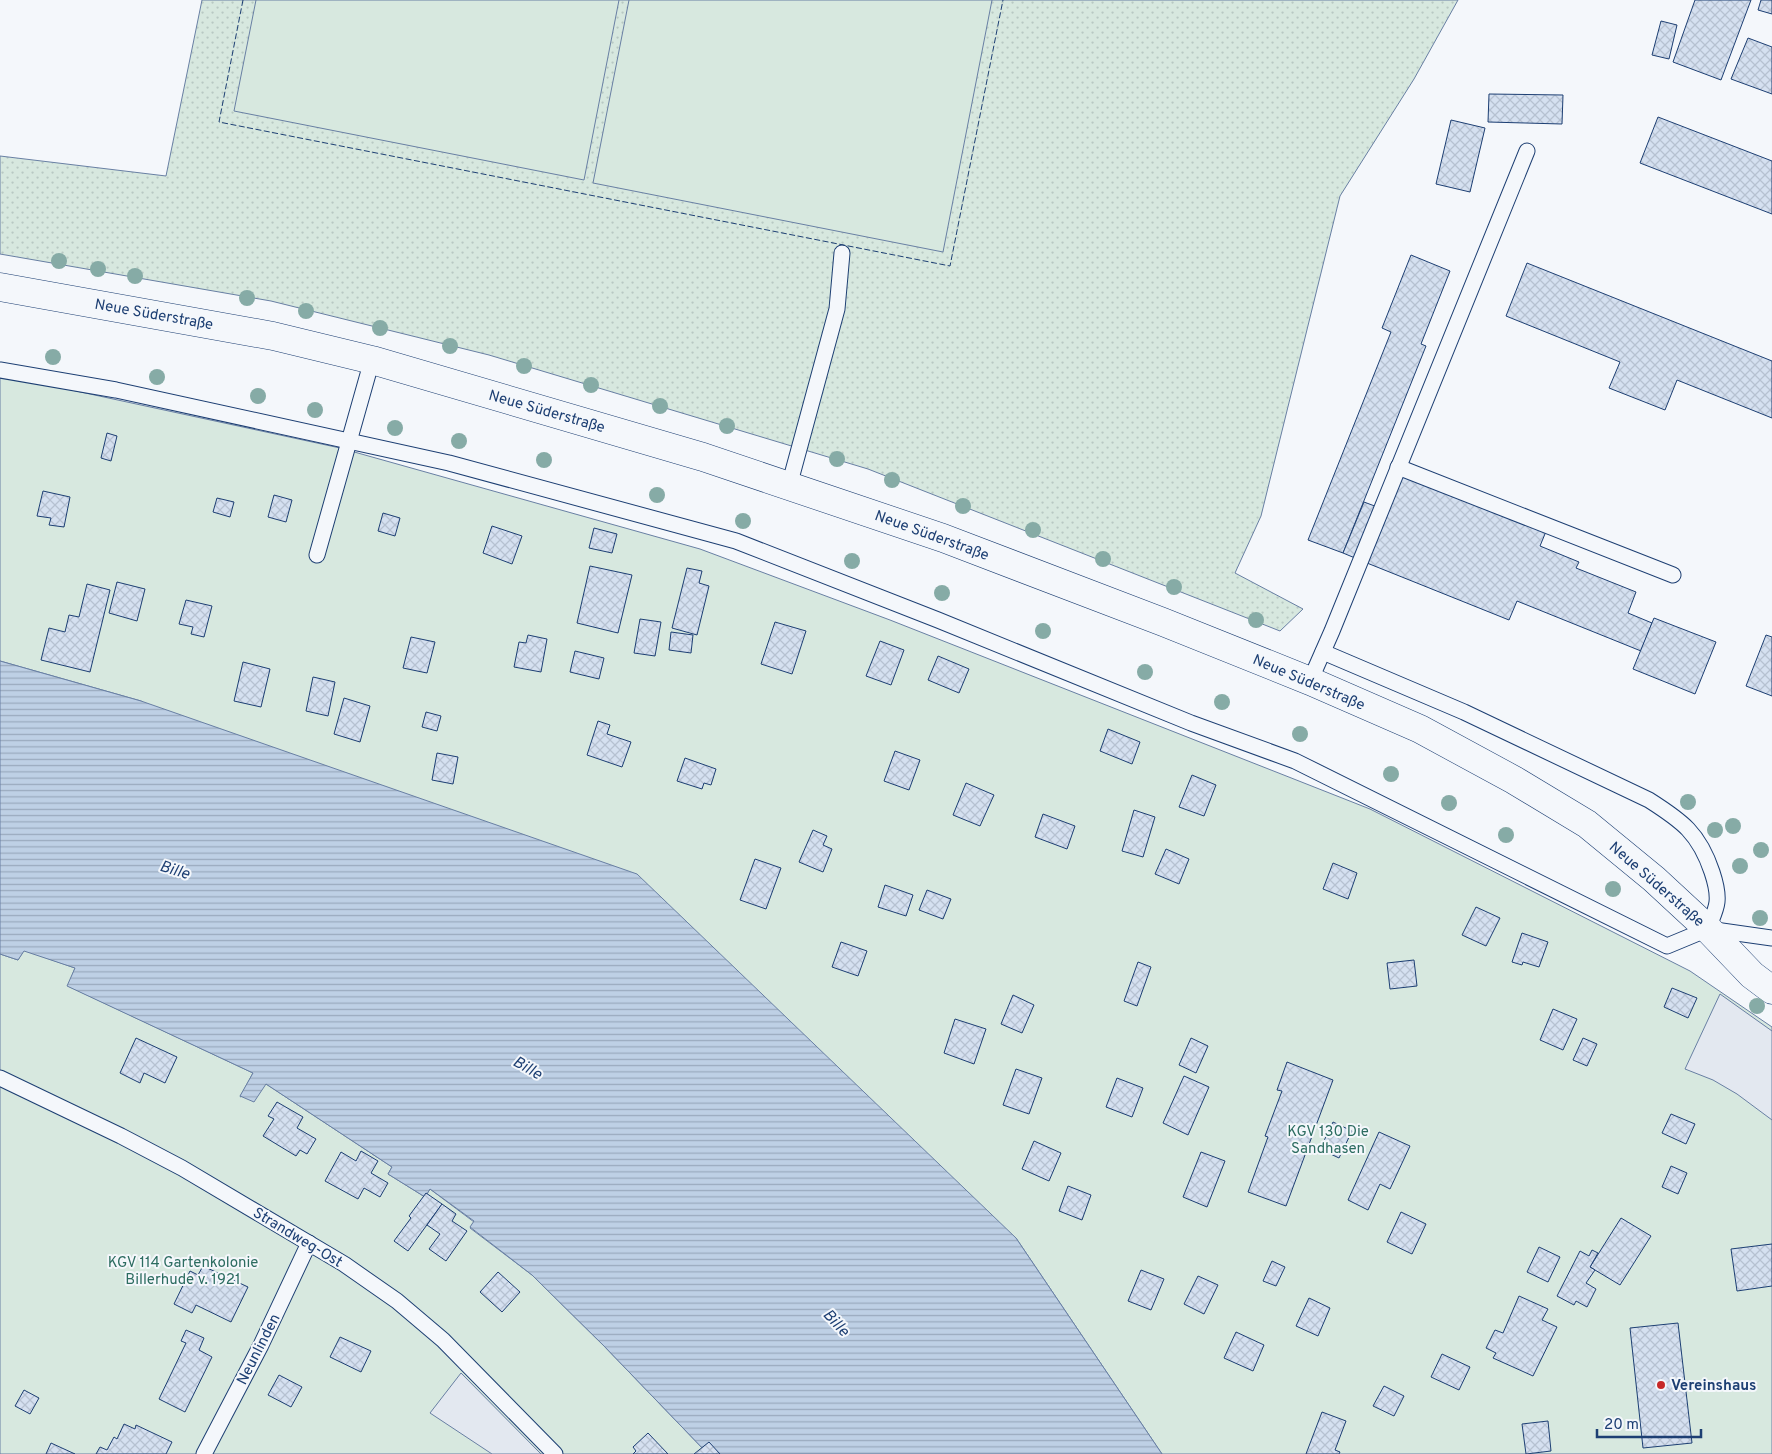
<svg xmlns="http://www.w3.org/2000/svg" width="1772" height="1454" font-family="Overpass,sans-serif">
  <defs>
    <pattern id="grass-dots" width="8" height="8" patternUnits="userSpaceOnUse" patternTransform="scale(1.25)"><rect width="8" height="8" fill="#d7e8df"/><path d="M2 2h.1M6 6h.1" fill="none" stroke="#b8c8c3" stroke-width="1.8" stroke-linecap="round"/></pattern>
    <pattern id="water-rules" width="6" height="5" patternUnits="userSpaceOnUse" patternTransform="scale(1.25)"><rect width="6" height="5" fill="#bed0e5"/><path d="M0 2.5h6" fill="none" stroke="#9aaabe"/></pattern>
    <pattern id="building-cross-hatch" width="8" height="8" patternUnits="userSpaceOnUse" patternTransform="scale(1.25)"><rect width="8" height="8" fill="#d5e0f0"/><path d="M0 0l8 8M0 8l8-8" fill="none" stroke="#b6c1d1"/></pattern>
  </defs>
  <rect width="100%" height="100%" fill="#f4f7fb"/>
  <polygon fill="url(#grass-dots)" stroke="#687fa3" points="202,0 1458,0 1414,79 1340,196 1261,516 1235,573 1303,609 1280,631 868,469 489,355 271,301 0,254 0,156 166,176"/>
  <g fill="#d7e8df" stroke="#687fa3">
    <polygon points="256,0 619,0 584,180 234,111"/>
    <polygon points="629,0 992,0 943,252 593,183"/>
    <polygon points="0,377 39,383 340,448 700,549 890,620 1370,809 1690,971 1772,1027 1772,1454 1162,1454 1016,1238 141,701 0,661"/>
    <polygon points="24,950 75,968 68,986 253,1073 240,1097 266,1084 392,1167 388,1174 425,1197 430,1189 474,1222 470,1228 532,1275 604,1346 708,1454 0,1454 0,954 18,960"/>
  </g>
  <g fill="#e3e8f0" stroke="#687fa3">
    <polygon points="1720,994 1772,1031 1772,1120 1737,1094 1713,1080 1685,1069"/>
    <polygon points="461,1373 541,1454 492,1454 430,1413"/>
  </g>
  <polygon fill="url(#water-rules)" stroke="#687fa3" points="0,661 141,701 637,874 1016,1238 1162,1454 708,1454 604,1346 532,1275 470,1227 474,1221 430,1189 425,1197 388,1174 392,1167 266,1084 254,1102 240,1096 253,1073 67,986 75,968 24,951 18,960 0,954"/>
  <g fill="url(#building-cross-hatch)" stroke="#1d3f73">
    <polygon points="1695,0 1751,0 1721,80 1673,62"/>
    <polygon points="1761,0 1772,0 1772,14 1758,10"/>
    <polygon points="1661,21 1677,25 1669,59 1652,55"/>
    <polygon points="1748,38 1772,47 1772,94 1731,79"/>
    <polygon points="1489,94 1563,95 1562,124 1488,122"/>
    <polygon points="1658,117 1772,161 1772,214 1640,163"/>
    <polygon points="1451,120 1485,128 1470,192 1436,184"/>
    <polygon points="1411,255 1450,271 1421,344 1426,346 1343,553 1308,540 1391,332 1382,328"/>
    <polygon points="1527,263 1772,361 1772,418 1677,380 1665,410 1609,388 1620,362 1506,316"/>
    <polygon points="107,433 117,436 111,461 101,458"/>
    <polygon points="1404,472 1547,529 1540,546 1579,562 1576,568 1636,592 1628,613 1652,623 1641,651 1517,601 1509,620 1367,563"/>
    <polygon points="43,491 70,497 64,527 49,525 51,518 37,516"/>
    <polygon points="274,495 292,500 286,522 268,517"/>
    <polygon points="217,498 234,502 230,517 213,512"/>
    <polygon points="1364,502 1388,511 1367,563 1343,553"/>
    <polygon points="383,513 400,518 395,536 378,531"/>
    <polygon points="492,526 522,536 512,564 483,553"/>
    <polygon points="594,528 617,534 612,553 589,548"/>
    <polygon points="590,566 632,575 618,633 577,623"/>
    <polygon points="687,568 702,571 699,583 709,586 697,635 672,628"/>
    <polygon points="117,582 145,589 137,621 109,613"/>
    <polygon points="87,584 110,590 90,672 41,660 49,628 65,632 69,615 79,617"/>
    <polygon points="186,600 212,606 204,637 191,634 193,627 179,624"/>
    <polygon points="1654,618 1716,642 1695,694 1633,669"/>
    <polygon points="640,619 661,622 655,656 634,653"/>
    <polygon points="775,622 806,631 792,674 761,664"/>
    <polygon points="671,632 693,635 691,653 669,650"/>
    <polygon points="528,635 547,639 541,672 514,667 519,642 526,643"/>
    <polygon points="1766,635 1772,637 1772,696 1746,686"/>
    <polygon points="411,637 435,642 427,673 403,668"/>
    <polygon points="880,641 904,650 891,685 866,676"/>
    <polygon points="575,651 604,658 599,679 570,672"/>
    <polygon points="938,656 969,669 959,693 928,680"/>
    <polygon points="243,662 270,669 261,707 234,701"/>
    <polygon points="313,677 335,682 328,716 306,711"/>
    <polygon points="344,698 370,706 360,742 334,734"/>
    <polygon points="426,712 441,716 437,731 422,727"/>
    <polygon points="598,721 610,725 607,734 631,742 622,767 587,755"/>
    <polygon points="1108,729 1140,742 1132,764 1100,751"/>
    <polygon points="895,751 920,760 909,790 884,781"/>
    <polygon points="437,753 458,757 453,784 432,780"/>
    <polygon points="685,758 716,769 711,785 704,783 702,789 677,781"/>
    <polygon points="1192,775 1216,785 1204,816 1179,807"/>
    <polygon points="966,783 994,795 980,826 953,815"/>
    <polygon points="1134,810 1155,817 1143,857 1122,851"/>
    <polygon points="1043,814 1075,826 1067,849 1035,837"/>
    <polygon points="813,830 827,836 823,845 832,849 823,872 799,862"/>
    <polygon points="1166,849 1189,859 1179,884 1155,874"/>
    <polygon points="755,859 781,868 766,909 740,900"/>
    <polygon points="1333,863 1357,873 1348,899 1323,889"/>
    <polygon points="885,885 913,895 906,916 878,907"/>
    <polygon points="927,890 951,899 943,919 919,910"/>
    <polygon points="1476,907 1500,918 1486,946 1462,935"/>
    <polygon points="1522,933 1548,942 1539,967 1523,962 1522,965 1512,962"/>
    <polygon points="841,942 867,951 858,976 832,967"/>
    <polygon points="1414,960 1417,986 1390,989 1387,963"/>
    <polygon points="1138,962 1151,967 1137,1006 1124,1001"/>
    <polygon points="1672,988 1697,998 1688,1018 1664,1007"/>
    <polygon points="1013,995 1034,1005 1022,1033 1001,1024"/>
    <polygon points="1553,1009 1577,1019 1563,1050 1540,1040"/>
    <polygon points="955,1019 986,1029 974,1064 944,1053"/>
    <polygon points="136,1038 177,1057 165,1083 144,1073 140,1083 120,1073"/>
    <polygon points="1191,1038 1208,1046 1196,1073 1179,1065"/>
    <polygon points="1583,1038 1597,1044 1587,1066 1573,1060"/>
    <polygon points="1287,1062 1333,1080 1286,1206 1248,1192 1268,1137 1265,1136 1282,1091 1277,1090"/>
    <polygon points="1016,1069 1042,1078 1029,1114 1003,1105"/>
    <polygon points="1184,1076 1209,1087 1188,1135 1163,1123"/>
    <polygon points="1117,1078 1143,1088 1132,1117 1106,1107"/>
    <polygon points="277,1102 303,1117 297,1128 316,1139 307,1154 300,1150 296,1156 263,1136 274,1119 268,1116"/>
    <polygon points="1671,1114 1695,1124 1686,1144 1662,1133"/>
    <polygon points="1333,1122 1352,1131 1339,1158 1320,1149"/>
    <polygon points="1379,1132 1410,1146 1390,1189 1380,1184 1368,1210 1348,1200"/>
    <polygon points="1034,1141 1061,1153 1049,1181 1022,1169"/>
    <polygon points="361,1151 378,1161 371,1173 388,1183 380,1197 364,1188 358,1199 325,1181 341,1152 356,1161"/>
    <polygon points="1201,1152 1225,1161 1207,1207 1183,1197"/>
    <polygon points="1671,1166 1687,1173 1678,1194 1662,1187"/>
    <polygon points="1068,1186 1091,1195 1082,1220 1059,1211"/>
    <polygon points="426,1193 442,1204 408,1251 394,1241 411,1218 409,1216"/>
    <polygon points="442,1204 456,1214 452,1221 467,1231 446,1261 429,1249 440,1234 427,1225"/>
    <polygon points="1401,1212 1426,1224 1412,1254 1387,1242"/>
    <polygon points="1621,1218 1651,1236 1620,1285 1590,1267"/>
    <polygon points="1772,1244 1772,1286 1737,1291 1731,1249"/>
    <polygon points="1539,1247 1560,1257 1548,1282 1527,1272"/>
    <polygon points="1592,1250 1598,1253 1590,1267 1595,1270 1586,1283 1596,1289 1587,1307 1576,1301 1574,1305 1557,1296 1580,1251 1589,1256"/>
    <polygon points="1272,1261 1285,1267 1276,1286 1263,1281"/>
    <polygon points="203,1266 248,1287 231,1322 196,1305 192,1313 174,1304 190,1271 198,1275"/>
    <polygon points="1141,1270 1164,1279 1151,1310 1128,1301"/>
    <polygon points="498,1272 520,1292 502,1312 480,1292"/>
    <polygon points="1198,1276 1218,1285 1204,1314 1184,1304"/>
    <polygon points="1519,1296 1548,1309 1542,1320 1557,1327 1533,1376 1493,1358 1496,1353 1486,1348 1495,1330 1503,1333"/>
    <polygon points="1309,1298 1330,1308 1318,1336 1296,1326"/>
    <polygon points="1678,1323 1692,1443 1643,1448 1630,1328"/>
    <polygon points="186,1330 204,1338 199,1350 212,1357 185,1412 159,1399 186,1343 181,1341"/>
    <polygon points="1236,1332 1264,1345 1253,1371 1224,1358"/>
    <polygon points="340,1337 371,1351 361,1372 330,1357"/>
    <polygon points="1442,1354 1470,1367 1459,1390 1431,1377"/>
    <polygon points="279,1375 302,1387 291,1407 268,1395"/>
    <polygon points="1384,1386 1404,1396 1394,1416 1373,1406"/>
    <polygon points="24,1390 39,1398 30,1414 15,1406"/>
    <polygon points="1322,1412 1346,1421 1335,1450 1340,1452 1339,1454 1306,1454"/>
    <polygon points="1548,1421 1551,1451 1526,1454 1522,1424"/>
    <polygon points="124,1424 135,1429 136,1425 172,1442 166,1454 96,1454 100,1447 107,1450 114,1437 117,1439"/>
    <polygon points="648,1433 668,1454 633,1454 636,1451 633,1447"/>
    <polygon points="709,1442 720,1454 694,1454"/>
    <polygon points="51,1443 75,1454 46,1454"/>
  </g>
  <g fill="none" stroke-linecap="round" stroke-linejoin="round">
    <defs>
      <g id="service">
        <polyline points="0,370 116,390 449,463 736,541 938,620 1191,723 1295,761 1667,946 1708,929 1772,938"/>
        <polyline points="1398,467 1673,575"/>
        <polyline points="789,486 837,309 842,253"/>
        <polyline points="317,555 372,360"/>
        <path d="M1323,652L1464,712L1649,800C1682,821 1699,833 1712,872C1715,881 1718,893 1717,902C1716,911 1711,920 1708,929"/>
        <polyline points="1310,681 1332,631 1527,151"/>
        <polyline points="0,1078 121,1136 182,1168 344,1264 397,1301 443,1340 555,1454"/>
        <polyline points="204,1454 261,1345 309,1243"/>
      </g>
      <polyline id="minor" points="0,287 273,336 372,360 703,457 943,538 1163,622 1310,681 1420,729 1514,780 1587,824 1654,879 1708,929 1752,975 1772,990"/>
    </defs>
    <use href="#service" stroke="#1d3f73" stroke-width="17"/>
    <use href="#minor" stroke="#1d3f73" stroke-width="29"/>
    <use href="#service" stroke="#f4f7fb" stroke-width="15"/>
    <use href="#minor" stroke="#f4f7fb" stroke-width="28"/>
    <polyline stroke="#1d3f73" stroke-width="1" stroke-dasharray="6 2.5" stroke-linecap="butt" points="243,0 219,122 950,266 1003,0"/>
  </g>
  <g fill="#86aba6">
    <circle cx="59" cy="261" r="8"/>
    <circle cx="98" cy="269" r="8"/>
    <circle cx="135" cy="276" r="8"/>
    <circle cx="247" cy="298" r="8"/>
    <circle cx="306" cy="311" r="8"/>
    <circle cx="380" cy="328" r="8"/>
    <circle cx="450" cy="346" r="8"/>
    <circle cx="53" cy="357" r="8"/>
    <circle cx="524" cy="366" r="8"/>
    <circle cx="157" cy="377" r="8"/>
    <circle cx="591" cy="385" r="8"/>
    <circle cx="258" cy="396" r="8"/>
    <circle cx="660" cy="406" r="8"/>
    <circle cx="315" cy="410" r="8"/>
    <circle cx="727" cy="426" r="8"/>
    <circle cx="395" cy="428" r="8"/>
    <circle cx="459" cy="441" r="8"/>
    <circle cx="837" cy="459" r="8"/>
    <circle cx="544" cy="460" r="8"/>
    <circle cx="892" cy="480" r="8"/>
    <circle cx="657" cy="495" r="8"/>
    <circle cx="963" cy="506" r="8"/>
    <circle cx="743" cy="521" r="8"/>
    <circle cx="1033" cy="530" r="8"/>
    <circle cx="1103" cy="559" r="8"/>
    <circle cx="852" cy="561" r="8"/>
    <circle cx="1174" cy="587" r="8"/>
    <circle cx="942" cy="593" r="8"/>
    <circle cx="1256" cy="620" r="8"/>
    <circle cx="1043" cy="631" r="8"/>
    <circle cx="1145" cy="672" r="8"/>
    <circle cx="1222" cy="702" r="8"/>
    <circle cx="1300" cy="734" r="8"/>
    <circle cx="1391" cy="774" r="8"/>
    <circle cx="1688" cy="802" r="8"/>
    <circle cx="1449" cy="803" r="8"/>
    <circle cx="1733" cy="826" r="8"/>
    <circle cx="1715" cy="830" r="8"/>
    <circle cx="1506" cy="835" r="8"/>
    <circle cx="1761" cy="850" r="8"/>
    <circle cx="1740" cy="866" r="8"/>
    <circle cx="1613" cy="889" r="8"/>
    <circle cx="1760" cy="918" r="8"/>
    <circle cx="1757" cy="1006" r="8"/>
  </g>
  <circle fill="#c62828" stroke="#f4f7fb" stroke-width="2" cx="1661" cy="1385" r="5"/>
  <g text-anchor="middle" stroke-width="4" stroke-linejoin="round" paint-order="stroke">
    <g font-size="15" fill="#1d3f73" stroke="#f4f7fb">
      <text transform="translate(154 314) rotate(10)" y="5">Neue Süderstraße</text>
      <text transform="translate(547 411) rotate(16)" y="5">Neue Süderstraße</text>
      <text transform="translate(932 535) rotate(20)" y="5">Neue Süderstraße</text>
      <text transform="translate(1309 682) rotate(23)" y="5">Neue Süderstraße</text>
      <text transform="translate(1657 884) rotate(41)" y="5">Neue Süderstraße</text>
      <text transform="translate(298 1237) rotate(31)" y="5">Strandweg-Ost</text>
      <text transform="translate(258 1349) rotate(-63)" y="5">Neunlinden</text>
    </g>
    <g font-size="15" fill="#2c6c60" stroke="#f4f7fb">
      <text x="1328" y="1136">KGV 130 Die<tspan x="1328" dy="17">Sandhasen</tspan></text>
      <text x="183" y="1267">KGV 114 Gartenkolonie<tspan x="183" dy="17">Billerhude v. 1921</tspan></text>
    </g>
    <g font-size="15" font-weight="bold" fill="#1d3f73" stroke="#f4f7fb" text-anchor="start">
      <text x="1671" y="1390">Vereinshaus</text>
    </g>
    <g font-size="16" font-style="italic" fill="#1d3f73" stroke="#f4f7fb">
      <text transform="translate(175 869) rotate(17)" y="6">Bille</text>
      <text transform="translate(528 1067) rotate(30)" y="6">Bille</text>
      <text transform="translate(837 1322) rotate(47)" y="6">Bille</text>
    </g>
  </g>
  <path d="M1597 1429v8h104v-8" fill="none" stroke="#1d3f73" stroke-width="2.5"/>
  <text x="1604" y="1429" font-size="15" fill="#1d3f73" stroke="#f4f7fb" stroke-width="4" paint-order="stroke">20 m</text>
</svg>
